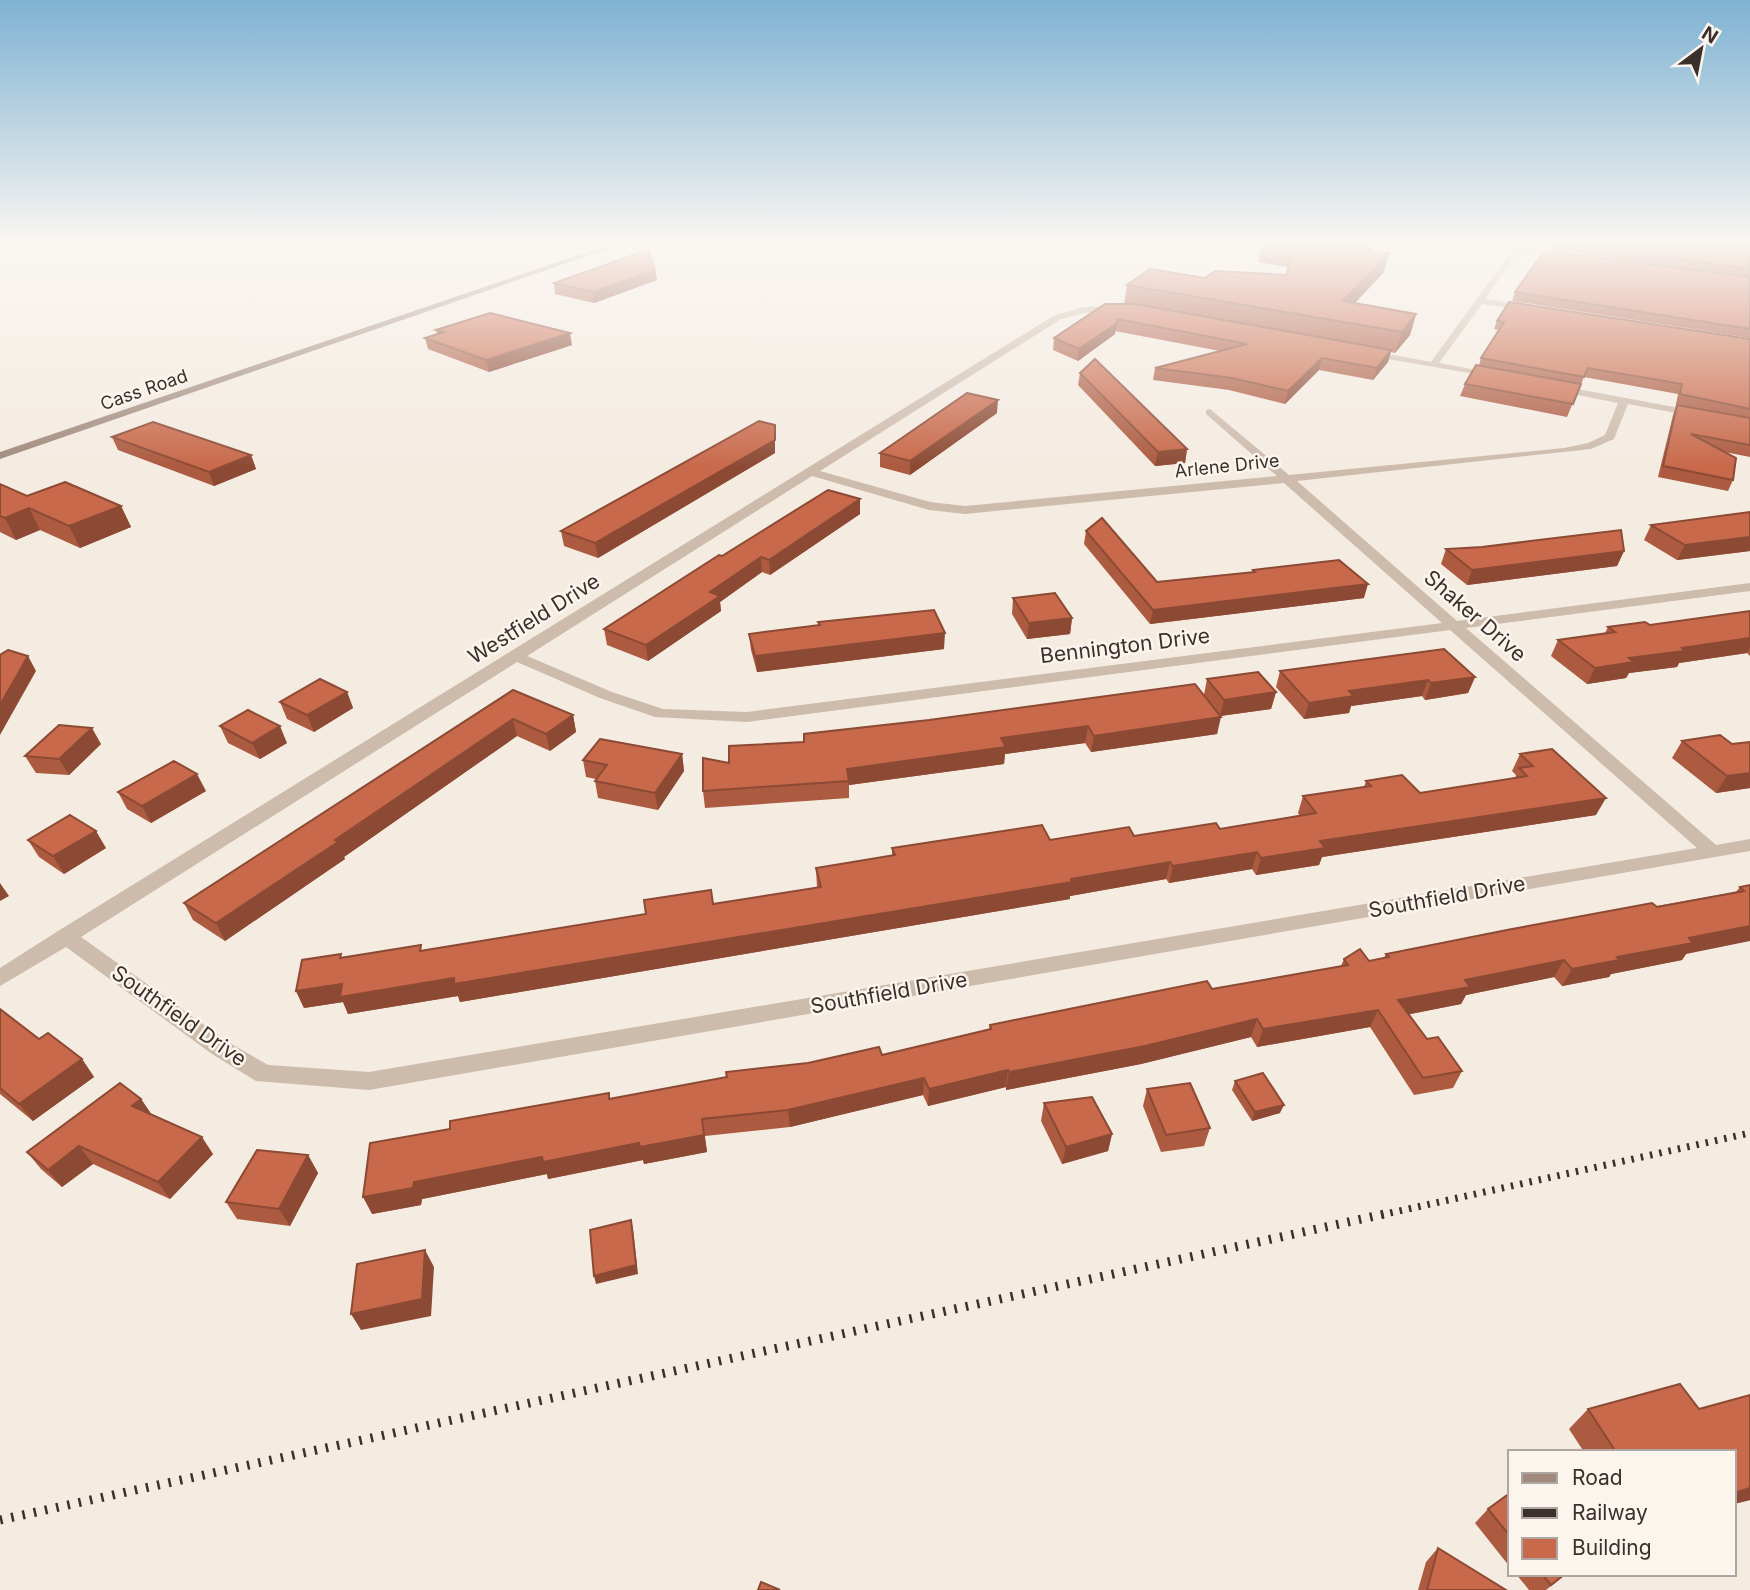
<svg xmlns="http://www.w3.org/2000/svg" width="1750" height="1590" font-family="Inter,sans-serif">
  <rect width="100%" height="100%" fill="#f4ebe1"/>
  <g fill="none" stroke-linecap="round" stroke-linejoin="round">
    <g fill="#cdbbac" fill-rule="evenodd">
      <polygon points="1516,245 1524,245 1521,248 1570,256 1566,258 1518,252 1485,299 1529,306 1532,311 1482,304 1439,363 1498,374 1498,378 1364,355 1364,351 1367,350 1431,362"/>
      <path d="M1122,306L1125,311L1084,313L1061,319L820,471L930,502L965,506L1277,476L1206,414V410L1210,409L1289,475L1564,448L1588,443L1605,435L1618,403L1552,390V386L1556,385L1701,412V416L1697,417L1628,404L1614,439L1591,449L1297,481L1457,621L1750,583V591L1466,628L1716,845L1750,839V851L369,1090L256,1081L212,1054L66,947L0,986V968L58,931L1055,315L1084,307ZM812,476L929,510L965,514L1284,483L1442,623L747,712L663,709L612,692L527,656ZM1450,630L1697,848L369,1072L268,1065L228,1042L81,937L517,662L600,698L655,717L747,722Z"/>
    </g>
    <polygon fill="#a18a7d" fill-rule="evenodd" points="608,245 619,245 0,459 0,452"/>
    <polyline stroke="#3b302b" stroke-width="7" stroke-dasharray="2.5 7" stroke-linecap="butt" points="1381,1215 1750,1133"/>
    <polyline stroke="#3b302b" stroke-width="9" stroke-dasharray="2.5 9" stroke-linecap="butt" points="0,1520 1389,1213"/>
  </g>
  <g fill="#ac5a40">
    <polygon points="1261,245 1373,245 1370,252 1384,272 1355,303 1416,314 1410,335 1395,353 1391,352 1388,362 1373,380 1319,370 1285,404 1229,390 1153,380 1155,368 1220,351 1115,331 1115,334 1078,361 1053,350 1054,338 1124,304 1127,285 1205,278 1286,275 1287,267 1258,262"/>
    <polygon points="1552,245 1750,245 1750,338 1512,301 1515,292 1724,274 1550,249"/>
    <polygon points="655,270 657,280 594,303 555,294 554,283"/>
    <polygon points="1497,321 1750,339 1750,457 1725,452 1733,480 1728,491 1658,477 1673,415 1677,405 1705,410 1676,404 1678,394 1584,377 1567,417 1460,396 1465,384 1479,366 1481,358 1499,330 1494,329"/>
    <polygon points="436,330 572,345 489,372 428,349 425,338 437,334"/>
    <polygon points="1080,373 1187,449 1185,463 1155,466 1078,385"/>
    <polygon points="997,413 910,475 880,467 880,453"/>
    <polygon points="775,425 775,453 598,558 564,546 561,531"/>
    <polygon points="112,437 251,455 256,469 214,486 118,450"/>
    <polygon points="0,484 27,496 121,506 131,527 80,548 40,530 16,540 0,532"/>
    <polygon points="860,499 860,514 770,575 762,572 720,602 721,611 648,661 607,645 604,629 722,556"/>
    <polygon points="1750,512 1750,551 1677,560 1644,540 1651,525"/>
    <polygon points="1086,531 1157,582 1252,573 1253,570 1364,598 1150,624 1084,544"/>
    <polygon points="1446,549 1624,551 1617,566 1467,585 1441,564"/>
    <polygon points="1013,598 1072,618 1070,634 1027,639 1012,614"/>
    <polygon points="1750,611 1750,656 1747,653 1679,663 1677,667 1629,673 1626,678 1587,684 1551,656 1558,640 1605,633 1608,627 1650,625"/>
    <polygon points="818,622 944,649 757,672 751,650 749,634 819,625"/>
    <polygon points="1280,671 1475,677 1468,693 1425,700 1422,696 1351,706 1349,713 1304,719 1276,687"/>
    <polygon points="1207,679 1276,692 1271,709 1220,716 1217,734 1091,752 1085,743 1005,754 1004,764 849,785 849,798 705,808 703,791 729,763 804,742 1204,695"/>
    <polygon points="513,690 573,715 576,732 550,751 517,736 344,857 345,859 225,941 193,920 184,903"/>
    <polygon points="347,692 353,708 314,732 287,719 280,702"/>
    <polygon points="220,726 287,743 260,759 228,743"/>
    <polygon points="1682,741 1732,744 1750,742 1750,788 1716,793 1672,758"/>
    <polygon points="101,744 69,775 36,773 25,756"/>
    <polygon points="682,754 684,771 658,810 598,798 595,781 596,779 586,777 583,760"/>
    <polygon points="1520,754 1596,815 1322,857 1319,865 1256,875 1252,869 1169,883 1166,879 1070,896 1070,899 460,1002 458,996 348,1014 343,1002 304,1008 296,991 342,957 423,950 817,888 816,868 892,856 892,848 1134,836 1220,829 1300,816 1298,813 1303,796 1364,787 1366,781 1420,793 1515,778 1516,775 1512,771"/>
    <polygon points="206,791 151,823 127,809 118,792"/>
    <polygon points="28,840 106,848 64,874 39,857"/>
    <polygon points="1750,885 1686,954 1682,960 1611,974 1609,977 1562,986 1554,977 1466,995 1461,1004 1409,1014 1427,1039 1462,1071 1453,1088 1414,1095 1370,1027 1257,1047 1251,1037 1141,1064 1006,1090 1006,1087 928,1106 923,1095 790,1127 705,1136 707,1152 644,1164 643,1160 548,1179 547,1174 422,1199 421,1205 372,1214 450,1129 610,1099 882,1055 989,1030 990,1025 1212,989 1341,966 1344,959 1369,961 1384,958 1386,954 1736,892 1740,887"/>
    <polygon points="0,1009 39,1039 82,1059 94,1077 33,1121 0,1094"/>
    <polygon points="1235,1081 1280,1113 1252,1121 1232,1090"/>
    <polygon points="1147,1089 1210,1128 1204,1146 1161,1152 1143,1106"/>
    <polygon points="141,1099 152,1115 213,1154 170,1199 93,1164 62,1187 41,1169 27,1152"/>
    <polygon points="1044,1103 1112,1134 1108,1151 1062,1164 1041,1121"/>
    <polygon points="308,1155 318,1173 290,1226 237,1219 226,1202"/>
    <polygon points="1750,1395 1750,1500 1734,1504 1734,1452 1584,1452 1569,1429 1588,1409 1699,1409"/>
    <polygon points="1510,1493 1510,1567 1475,1523 1488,1509"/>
    <polygon points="1438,1548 1506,1590 1418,1590 1426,1562"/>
    <polygon points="1516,1574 1566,1574 1546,1590 1529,1590"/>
  </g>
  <g fill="#8c4a34">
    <polygon points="1362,245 1373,245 1372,250 1351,269 1356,250"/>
    <polygon points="1389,253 1384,272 1338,321 1343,301"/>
    <polygon points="655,270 657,280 594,303 593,292"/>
    <polygon points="1416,314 1410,335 1395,353 1402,332"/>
    <polygon points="1117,323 1115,334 1078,361 1079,349"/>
    <polygon points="570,333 572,345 489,372 486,360"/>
    <polygon points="1391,350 1388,362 1373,380 1377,368"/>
    <polygon points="1322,358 1319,370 1285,404 1288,391"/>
    <polygon points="998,400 997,413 910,475 910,461"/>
    <polygon points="775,425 775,453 598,558 595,543"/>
    <polygon points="1187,449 1185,463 1155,466 1158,452"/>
    <polygon points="251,455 256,469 214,486 209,472"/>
    <polygon points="860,499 860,514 770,575 769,560"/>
    <polygon points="121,506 131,527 80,548 69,526"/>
    <polygon points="29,508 40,530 16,540 5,518"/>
    <polygon points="1750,537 1750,551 1677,560 1685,545"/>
    <polygon points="1624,551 1617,566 1467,585 1472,570"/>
    <polygon points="761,557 762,572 720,602 721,611 648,661 646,645 710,592"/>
    <polygon points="1368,584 1364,598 1150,624 1153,610"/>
    <polygon points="1072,618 1070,634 1027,639 1029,623"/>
    <polygon points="945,633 944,649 757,672 755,656"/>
    <polygon points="1750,638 1750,648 1747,653 1679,663 1677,667 1629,673 1626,678 1587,684 1595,668 1629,658 1682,648"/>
    <polygon points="28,656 36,671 0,735 0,705"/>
    <polygon points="1475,677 1468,693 1425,700 1431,683"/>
    <polygon points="1428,680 1422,696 1351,706 1349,713 1304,719 1309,703 1349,691"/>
    <polygon points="347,692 353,708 314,732 307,715"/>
    <polygon points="1276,692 1271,709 1220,716 1224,700"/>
    <polygon points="573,715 576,732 550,751 546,734"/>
    <polygon points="1221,717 1217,734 1091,752 1094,736"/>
    <polygon points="513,719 517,736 344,857 345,859 225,941 216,923"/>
    <polygon points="280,726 287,743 260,759 252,743"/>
    <polygon points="1088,726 1085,743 1005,754 1004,764 849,785 847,769 1001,738"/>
    <polygon points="92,728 101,744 69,775 59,759"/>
    <polygon points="682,754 684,771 658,810 655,793"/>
    <polygon points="1750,773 1750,788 1716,793 1727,776"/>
    <polygon points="197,774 206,791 151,823 142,806"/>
    <polygon points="1606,798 1596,815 1322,857 1319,865 1256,875 1261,858 1320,841"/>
    <polygon points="96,831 106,848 64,874 53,856"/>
    <polygon points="1257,852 1252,869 1169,883 1173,866"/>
    <polygon points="1170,862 1166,879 1070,896 1070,899 460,1002 458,996 348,1014 343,1002 304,1008 296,991 1071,879"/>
    <polygon points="0,883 9,896 0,901"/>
    <polygon points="1750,926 1750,941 1686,954 1682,960 1611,974 1609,977 1562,986 1572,969 1689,938"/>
    <polygon points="1564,960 1554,977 1466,995 1461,1004 1391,1018 1398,1000 1465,980"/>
    <polygon points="1378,1010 1370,1027 1257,1047 1263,1029"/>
    <polygon points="1257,1019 1251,1037 1141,1064 1006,1090 1009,1072"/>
    <polygon points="82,1059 94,1077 33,1121 19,1104"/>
    <polygon points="1008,1070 1006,1087 928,1106 929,1089"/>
    <polygon points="924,1078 923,1095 790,1127 788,1110"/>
    <polygon points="141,1099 153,1117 132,1106"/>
    <polygon points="1284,1105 1280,1113 1252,1121 1255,1112"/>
    <polygon points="702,1119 707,1152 644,1164 643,1160 548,1179 547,1174 422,1199 421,1205 372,1214 363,1197 414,1182 542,1157"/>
    <polygon points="1112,1134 1108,1151 1062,1164 1066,1147"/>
    <polygon points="202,1137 213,1154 170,1199 158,1182"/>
    <polygon points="79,1146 93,1164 62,1187 48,1170"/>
    <polygon points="308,1155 318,1173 290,1226 279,1209"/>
    <polygon points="631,1220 633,1229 638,1274 596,1284 594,1276"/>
    <polygon points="425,1250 434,1267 431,1316 361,1330 351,1314"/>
    <polygon points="1750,1488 1750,1500 1734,1504 1734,1493"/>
  </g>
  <g fill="#c8694b" stroke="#8c4a34" stroke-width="2">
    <polygon points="1268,245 1362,245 1356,250 1389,253 1343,301 1416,314 1402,332 1127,285 1150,269 1205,278 1215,271 1288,275 1291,248"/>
    <polygon points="1575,245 1750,245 1750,269"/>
    <polygon points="648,250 655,270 593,292 554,283"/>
    <polygon points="1547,251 1750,277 1750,329 1515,292 1543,253"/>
    <polygon points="1509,302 1750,339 1750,409 1680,394 1682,384 1588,368 1584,377 1481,358 1504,322 1497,321"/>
    <polygon points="1105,304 1135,304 1391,350 1377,368 1322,358 1288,391 1232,378 1155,368 1247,344 1117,319 1117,323 1079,349 1054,338"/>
    <polygon points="490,313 570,333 486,360 425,338 444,332 436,330"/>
    <polygon points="1095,359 1187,449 1158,452 1080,373"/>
    <polygon points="1476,365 1581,384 1573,404 1465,384"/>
    <polygon points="967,393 998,400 910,461 880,453"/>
    <polygon points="1677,405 1750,418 1750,445 1691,434 1736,458 1733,480 1663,466"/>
    <polygon points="759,421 775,425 775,440 595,543 561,531"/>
    <polygon points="153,422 251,455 209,472 112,437"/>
    <polygon points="65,482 121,506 69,526 29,508 5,518 0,516 0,484 27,496"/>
    <polygon points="828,490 860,499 769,560 761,557 710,592 720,596 646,645 604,629 719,555 722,556"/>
    <polygon points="1750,512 1750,537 1685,545 1651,525"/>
    <polygon points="1102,518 1157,582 1255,572 1253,570 1339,560 1368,584 1153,610 1086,531"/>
    <polygon points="1621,530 1624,551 1472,570 1446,549 1482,547"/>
    <polygon points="1055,593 1072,618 1029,623 1013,598"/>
    <polygon points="934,610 945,633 755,656 749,634 820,625 818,622"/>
    <polygon points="1750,611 1750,638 1682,648 1685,651 1629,658 1634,662 1595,668 1558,640 1615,632 1608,627 1645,622 1650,625"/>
    <polygon points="1444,649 1475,677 1431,683 1428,680 1349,691 1354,696 1309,703 1280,671"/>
    <polygon points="8,650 28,656 0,705 0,655"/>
    <polygon points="1258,672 1276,692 1224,700 1207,679"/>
    <polygon points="320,679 347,692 307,715 280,702"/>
    <polygon points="1195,684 1221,717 1094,736 1088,726 1001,738 1006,747 847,769 849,781 703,791 703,758 729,763 729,746 804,742 804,734 929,720"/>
    <polygon points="513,690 573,715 546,734 513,719 335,840 338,842 216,923 184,903"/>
    <polygon points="248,710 280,726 252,743 220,726"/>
    <polygon points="59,725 92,728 59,759 25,756"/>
    <polygon points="1720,735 1732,744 1750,742 1750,773 1727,776 1682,741"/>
    <polygon points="600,739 682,754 655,793 595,781 607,765 583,760"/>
    <polygon points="1552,749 1606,798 1320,841 1325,848 1261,858 1257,852 1173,866 1170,862 1071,879 1072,882 454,984 454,978 340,997 342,984 296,991 302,960 341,954 340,958 421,945 420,951 646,914 644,900 711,890 713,904 821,887 816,868 895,855 892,848 1042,825 1050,840 1129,827 1134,836 1216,823 1220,829 1316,813 1303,796 1371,786 1366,781 1402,775 1420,793 1527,776 1519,768 1533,766 1520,754"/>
    <polygon points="174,761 197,774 142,806 118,792"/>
    <polygon points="70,815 96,831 53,856 28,840"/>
    <polygon points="1750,885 1750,926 1689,938 1693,943 1617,957 1619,960 1572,969 1564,960 1465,980 1470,987 1398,1000 1427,1039 1438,1037 1462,1071 1423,1078 1378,1010 1263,1029 1257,1019 1145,1046 1009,1072 1008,1070 929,1089 924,1078 788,1110 702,1119 704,1135 640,1147 639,1143 543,1162 542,1157 414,1182 413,1188 363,1197 370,1143 450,1129 450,1121 609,1093 609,1099 727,1077 726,1072 808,1063 879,1047 882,1055 991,1029 990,1025 1207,981 1212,989 1348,965 1344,959 1360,949 1369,961 1389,957 1386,954 1512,929 1652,903 1657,907 1744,891 1740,887"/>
    <polygon points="0,1009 39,1039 48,1033 82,1059 19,1104 0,1088"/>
    <polygon points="1263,1073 1284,1105 1255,1112 1235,1081"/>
    <polygon points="120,1083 141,1099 132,1106 202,1137 158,1182 79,1146 48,1170 27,1152"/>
    <polygon points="1190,1083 1210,1128 1166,1135 1147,1089"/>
    <polygon points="1092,1097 1112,1134 1066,1147 1044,1103"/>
    <polygon points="257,1150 308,1155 279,1209 226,1202"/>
    <polygon points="631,1220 636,1265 594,1276 590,1230"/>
    <polygon points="425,1250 422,1299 351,1314 357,1264"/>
    <polygon points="1680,1384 1699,1409 1750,1395 1750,1488 1734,1493 1734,1452 1616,1452 1588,1409"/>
    <polygon points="1510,1493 1510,1536 1488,1509"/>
    <polygon points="1438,1548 1506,1590 1427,1590"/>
    <polygon points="1542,1574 1565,1574 1551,1585"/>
    <polygon points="761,1582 780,1590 758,1590"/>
  </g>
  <linearGradient id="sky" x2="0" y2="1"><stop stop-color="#7eb2d2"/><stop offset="0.52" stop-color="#faf6f2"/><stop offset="1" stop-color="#faf6f2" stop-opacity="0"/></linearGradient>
  <rect width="1750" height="467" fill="url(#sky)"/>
  <g text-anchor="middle" stroke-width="5" stroke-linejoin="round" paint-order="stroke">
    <g font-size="18" fill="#3b302b" stroke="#fbf5ee">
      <text transform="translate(144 390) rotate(-19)" y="6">Cass Road</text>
      <text transform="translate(1227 466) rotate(-6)" y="6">Arlene Drive</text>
    </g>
    <g font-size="21" fill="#3b302b" stroke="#fbf5ee">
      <text transform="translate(1475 616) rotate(41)" y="7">Shaker Drive</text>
      <text transform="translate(534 619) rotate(-32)" y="7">Westfield Drive</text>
      <text transform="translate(1125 646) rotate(-7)" y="7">Bennington Drive</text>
      <text transform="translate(1447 897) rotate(-10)" y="7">Southfield Drive</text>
      <text transform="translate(889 993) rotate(-10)" y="7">Southfield Drive</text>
      <text transform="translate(179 1016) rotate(35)" y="7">Southfield Drive</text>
    </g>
  </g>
  <rect x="1508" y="1450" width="228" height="126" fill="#fbf5ee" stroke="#aea6a0" stroke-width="2"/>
  <rect x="1522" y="1473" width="35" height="10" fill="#a18a7d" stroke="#aea6a0" stroke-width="2"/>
  <text x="1572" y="1485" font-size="21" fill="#3b302b">Road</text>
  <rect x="1522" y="1508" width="35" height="10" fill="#3b302b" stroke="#aea6a0" stroke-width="2"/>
  <text x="1572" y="1520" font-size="21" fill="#3b302b">Railway</text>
  <rect x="1522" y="1538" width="35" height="21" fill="#c8694b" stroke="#aea6a0" stroke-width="2"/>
  <text x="1572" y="1555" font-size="21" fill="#3b302b">Building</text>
  <g transform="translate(1701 49) rotate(32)" stroke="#fbf5ee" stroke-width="5" paint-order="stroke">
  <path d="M0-5L12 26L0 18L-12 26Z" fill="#3b302b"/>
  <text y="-10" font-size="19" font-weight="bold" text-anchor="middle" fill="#3b302b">N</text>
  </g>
</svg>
